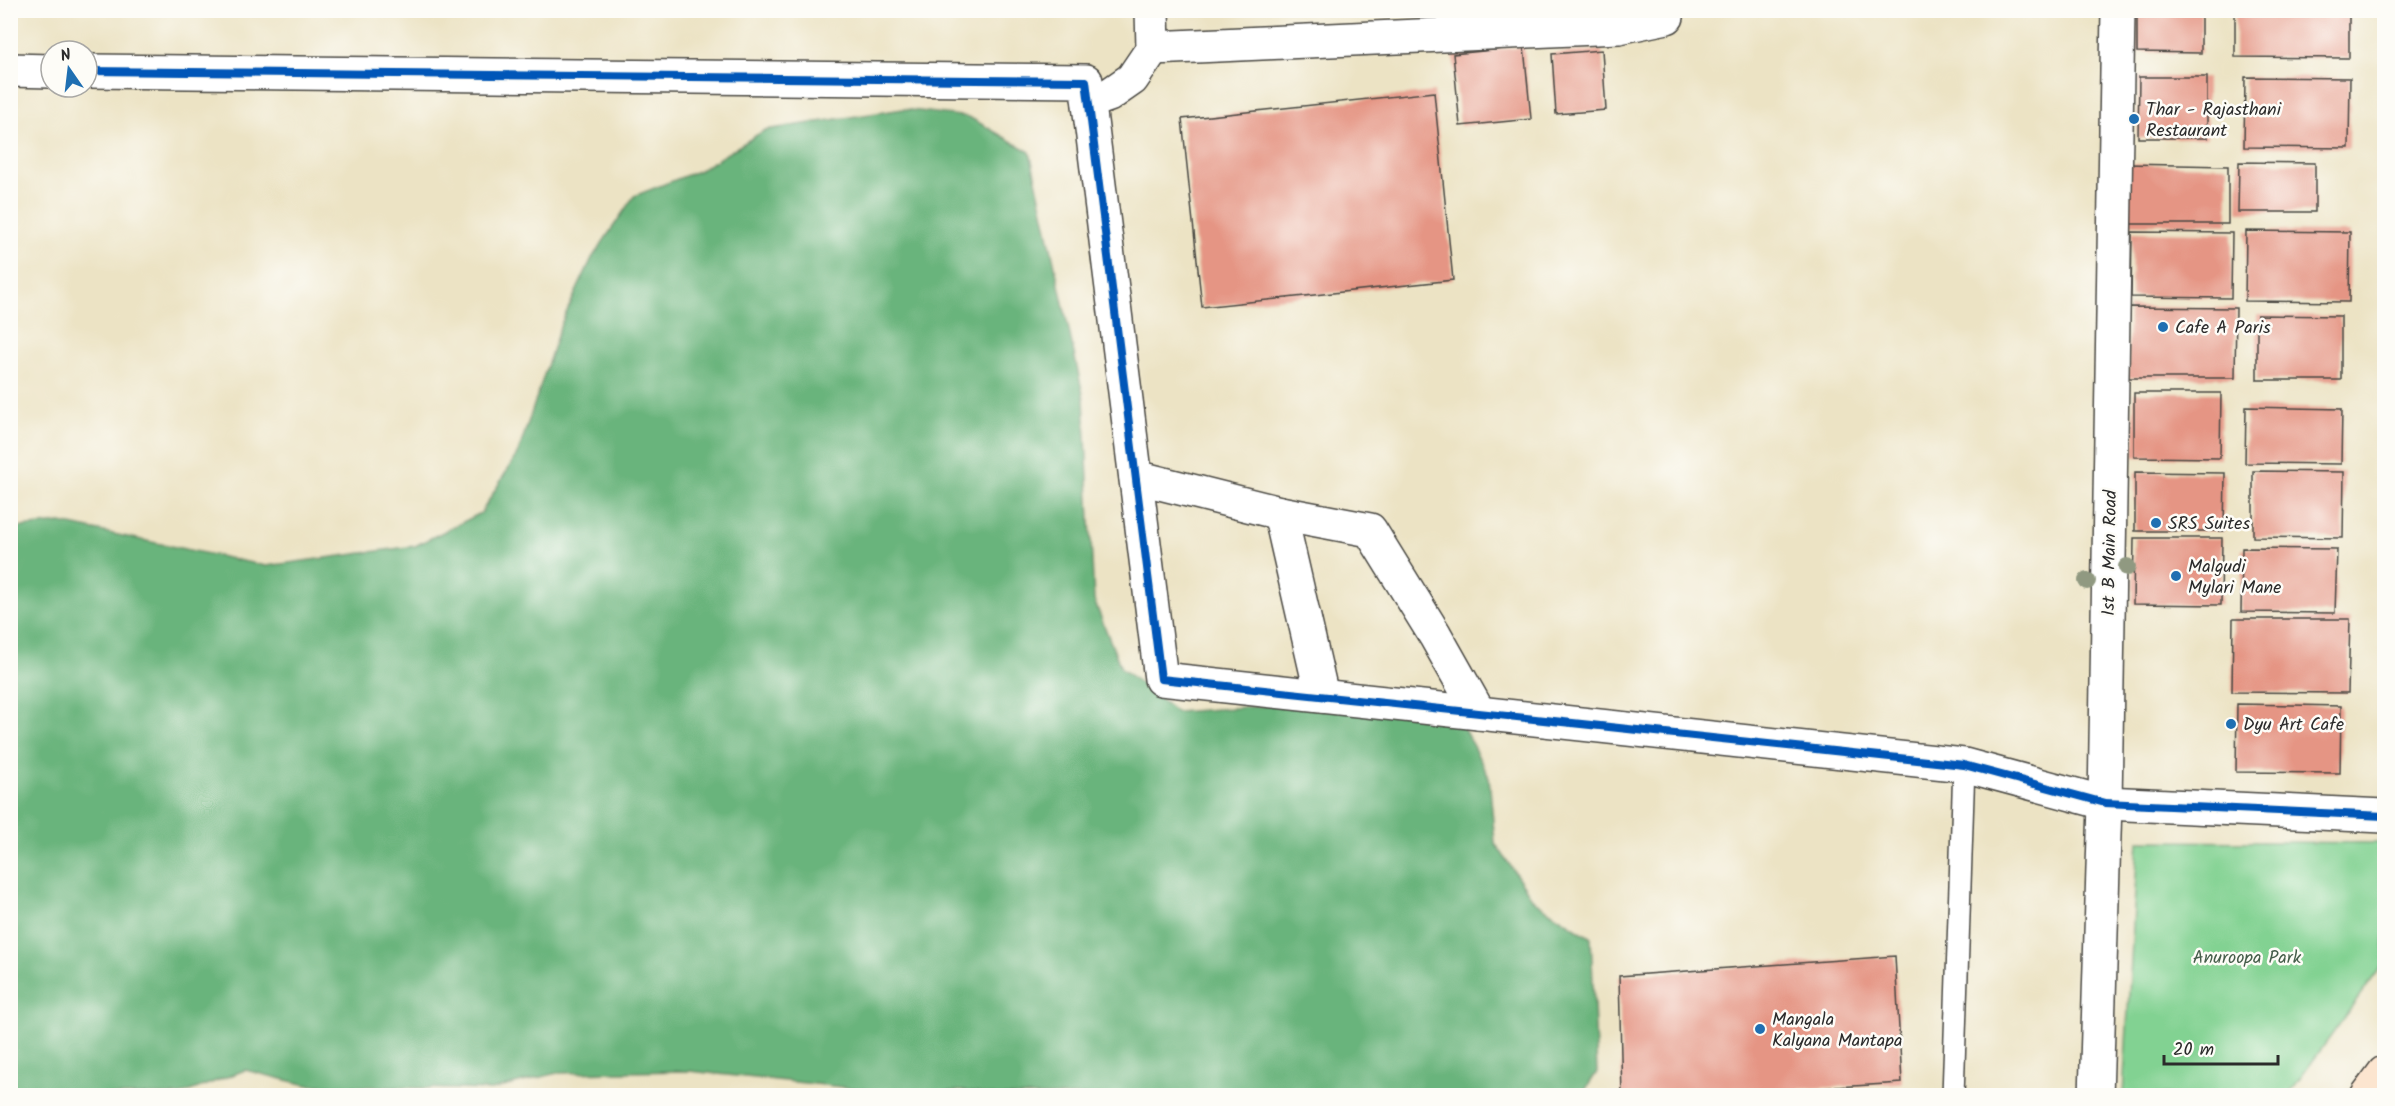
<svg xmlns="http://www.w3.org/2000/svg" width="2395" height="1106" font-family="Kalam,sans-serif">
  <rect width="100%" height="100%" fill="#fdfcf7"/>
  <filter id="ink" filterUnits="userSpaceOnUse"><feTurbulence type="fractalNoise" baseFrequency=".0167" numOctaves="2"/><feDisplacementMap in="SourceGraphic" scale="12" xChannelSelector="R" yChannelSelector="G"/><feConvolveMatrix kernelMatrix="1 2 1 2 8 2 1 2 1" color-interpolation-filters="sRGB"/></filter>
  <filter id="wash" filterUnits="userSpaceOnUse"><feTurbulence type="fractalNoise" baseFrequency=".008" numOctaves="4" result="noise"/><feDisplacementMap in="SourceGraphic" scale="24" xChannelSelector="R" yChannelSelector="G"/><feGaussianBlur stdDeviation="1.35" result="paint"/><feColorMatrix in="noise" values="0 0 0 0 0 0 0 0 0 0 0 0 0 0 0 0 0 1.4 0 .05"/><feComposite in="paint" operator="in"/></filter>
  <g filter="url(#wash)">
    <rect width="100%" height="100%" fill="#ece3c4"/>
    <polygon fill="#82d292" stroke="#567e5e" stroke-width="1.5" points="2138,841 2384,843 2384,963 2288,1095 2123,1095"/>
    <polygon fill="#69b47c" stroke="#4a7054" stroke-width="1.5" points="903,109 969,117 1030,152 1084,399 1094,600 1121,668 1176,712 1387,697 1456,714 1489,777 1495,843 1534,901 1591,938 1597,1072 1582,1095 997,1096 964,1091 899,1093 689,1071 557,1073 492,1090 307,1085 245,1070 180,1095 11,1096 11,528 61,523 266,566 415,546 481,513 518,453 561,324 592,258 634,196 700,170 765,130"/>
    <g id="blocks">
      <g fill="#e59584">
        <polygon points="2137,10 2201,10 2201,53 2137,52"/>
        <polygon points="2235,10 2349,10 2349,58 2235,57"/>
        <polygon points="1524,47 1531,119 1460,126 1453,54"/>
        <polygon points="1602,50 1606,110 1556,114 1552,54"/>
        <polygon points="2139,77 2207,77 2207,138 2138,138"/>
        <polygon points="2245,77 2350,78 2349,148 2244,147"/>
        <polygon points="1434,92 1453,280 1202,307 1182,119"/>
        <polygon points="2239,162 2315,163 2315,212 2238,212"/>
        <polygon points="2125,164 2228,166 2228,224 2124,224"/>
        <polygon points="2246,231 2350,232 2349,302 2245,301"/>
        <polygon points="2132,232 2232,233 2231,298 2131,297"/>
        <polygon points="2129,307 2236,308 2235,378 2128,378"/>
        <polygon points="2257,315 2341,316 2341,380 2257,380"/>
        <polygon points="2134,393 2221,393 2220,458 2134,457"/>
        <polygon points="2246,407 2342,409 2341,464 2245,463"/>
        <polygon points="2253,471 2344,472 2343,538 2253,537"/>
        <polygon points="2135,472 2225,473 2224,531 2135,531"/>
        <polygon points="2134,538 2222,538 2221,605 2133,604"/>
        <polygon points="2242,548 2337,549 2335,613 2241,612"/>
        <polygon points="2233,619 2350,619 2348,693 2232,692"/>
        <polygon points="2237,704 2341,706 2340,773 2236,772"/>
        <polygon points="1895,956 1902,1083 1691,1096 1622,1096 1619,976"/>
      </g>
    </g>
  </g>
  <g filter="url(#ink)">
    <use href="#blocks" fill-opacity="0" stroke="#484742" stroke-width="1.5"/>
    <g fill="none" stroke-linecap="round" stroke-linejoin="round">
      <defs>
        <polyline id="service" points="1953,1096 1964,765"/>
        <g id="minor">
          <polyline points="1153,48 1619,27 1667,17 1668,10"/>
          <polyline points="10,70 51,71"/>
          <polyline points="87,71 1086,81 1161,679 1964,765 2105,803 2384,816"/>
          <polyline points="1089,102 1109,95 1132,79 1153,48 1152,10"/>
          <polyline points="1136,477 1280,513 1370,530 1435,635 1479,713"/>
          <polyline points="1280,513 1322,696"/>
          <polyline points="2096,1096 2105,803 2118,10"/>
        </g>
        <polyline id="secondary" points="2367,1096 2384,1073"/>
      </defs>
      <use href="#service" stroke="#484742" stroke-width="24"/>
      <use href="#minor" stroke="#484742" stroke-width="36"/>
      <use href="#secondary" stroke="#484742" stroke-width="36"/>
      <use href="#service" stroke="#fff" stroke-width="21"/>
      <use href="#minor" stroke="#fff" stroke-width="33"/>
      <use href="#secondary" stroke="#fce5cf" stroke-width="33"/>
      <defs>
        <polyline id="cycleway" points="87,71 1086,81 1161,679 1964,765 2105,803 2384,816"/>
      </defs>
      <use href="#cycleway" stroke="#fdfcf7" stroke-width="11"/>
      <use href="#cycleway" stroke="#0057b8" stroke-width="8"/>
    </g>
    <g fill="#909981">
      <circle cx="2127" cy="567" r="9"/>
      <circle cx="2087" cy="581" r="9"/>
    </g>
  </g>
  <g fill="#1f6fb2" stroke="#fdfcf7" stroke-width="2">
    <circle cx="2134" cy="119" r="6"/>
    <circle cx="2163" cy="327" r="6"/>
    <circle cx="2156" cy="523" r="6"/>
    <circle cx="2176" cy="576" r="6"/>
    <circle cx="2231" cy="724" r="6"/>
    <circle cx="1760" cy="1029" r="6"/>
  </g>
  <g text-anchor="middle" stroke-width="5" stroke-linejoin="round" paint-order="stroke">
    <g font-size="18" fill="#2b2b2b" stroke="#fdfcf7" text-anchor="start">
      <text x="2146" y="115">Thar - Rajasthani<tspan x="2146" dy="21">Restaurant</tspan></text>
      <text x="2175" y="333">Cafe A Paris</text>
      <text x="2168" y="529">SRS Suites</text>
      <text x="2188" y="572">Malgudi<tspan x="2188" dy="21">Mylari Mane</tspan></text>
      <text x="2243" y="730">Dyu Art Cafe</text>
      <text x="1772" y="1025">Mangala<tspan x="1772" dy="21">Kalyana Mantapa</tspan></text>
    </g>
    <g font-size="18" fill="#2b2b2b" stroke="#fdfcf7">
      <text transform="translate(2109 553) rotate(-89)" y="6">1st B Main Road</text>
    </g>
    <g font-size="18" fill="#455d4a" stroke="#fdfcf7">
      <text x="2247" y="963">Anuroopa Park</text>
    </g>
  </g>
  <rect width="2395" height="1106" fill="none" stroke="#fdfcf7" stroke-width="36"/>
  <g transform="translate(69 69) rotate(346)"><circle r="28" fill="#fdfcf7" stroke="#a9a8a5" stroke-width="1.5"/>
  <path d="M0-4.5L10 22L0 15L-10 22Z" fill="#1f6fb2"/>
  <text y="-9" font-size="16" font-weight="bold" text-anchor="middle" fill="#2b2b2b">N</text>
  </g>
  <path d="M2164 1055v9h114v-9" fill="none" stroke="#2b2b2b" stroke-width="3"/>
  <text x="2173" y="1055" font-size="18" fill="#2b2b2b" stroke="#fdfcf7" stroke-width="4.5" paint-order="stroke">20 m</text>
</svg>
